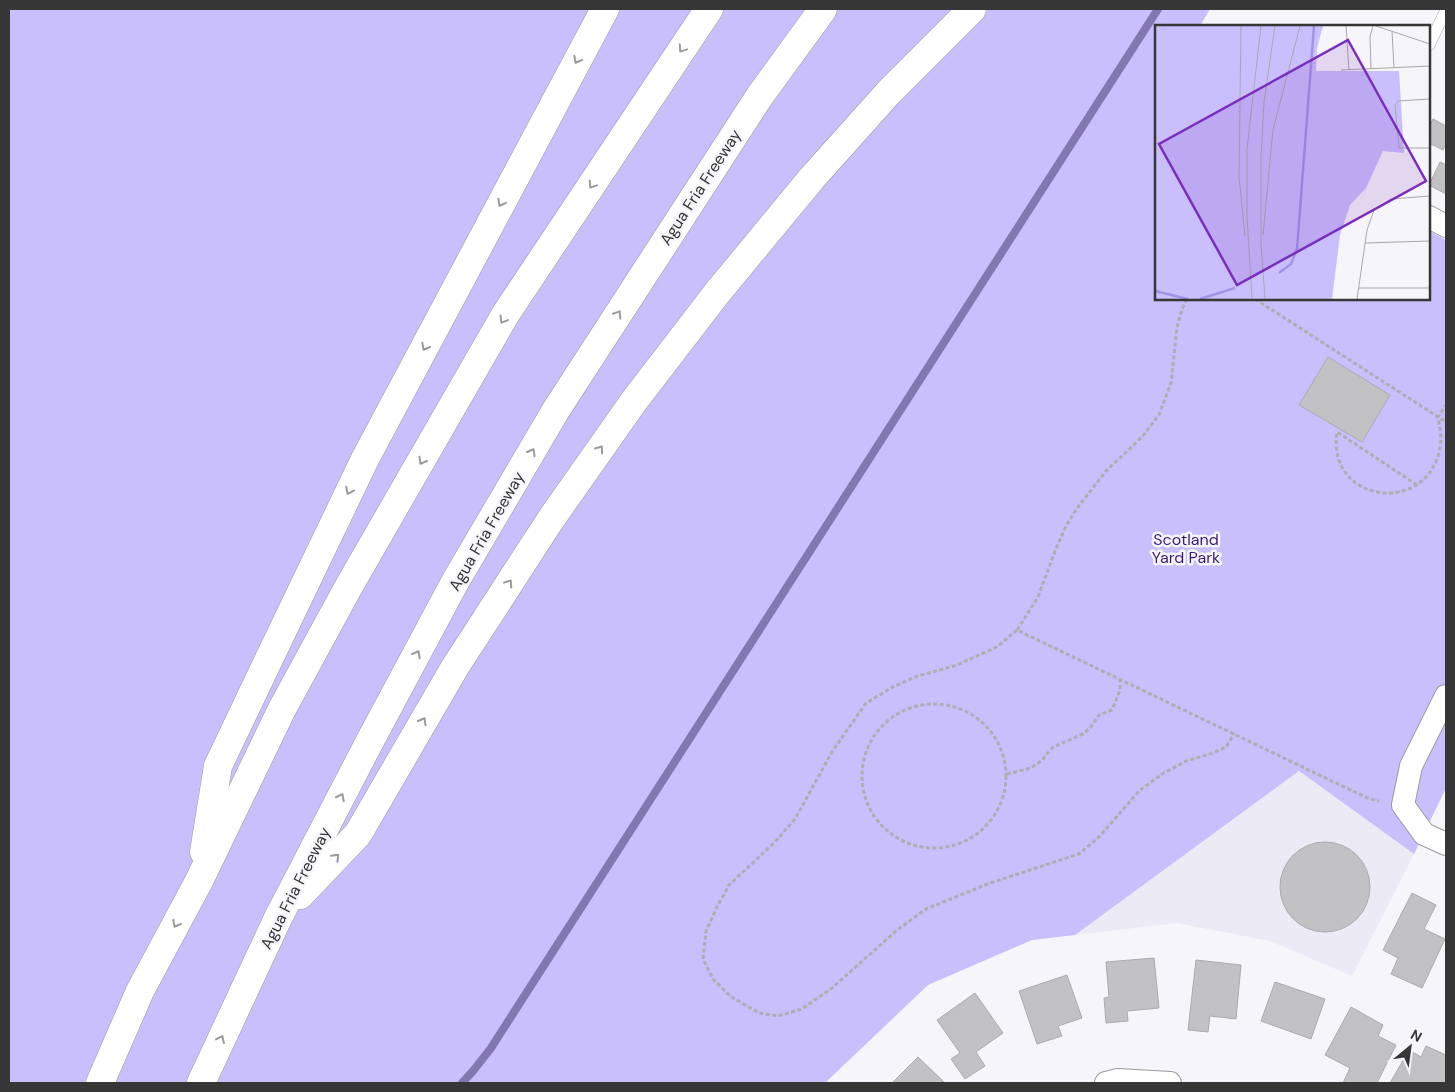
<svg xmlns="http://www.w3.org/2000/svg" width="1455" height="1092" font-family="'DM Sans',sans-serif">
  <rect width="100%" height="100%" fill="#f6f5f9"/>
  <polygon fill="#ebeaf5" points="1299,771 1414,854 1352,976 1270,941 1177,923 1075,935"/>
  <polygon fill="#c9bffc" points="9,9 1210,9 1200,26 1156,26 1156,299 1429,299 1429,231 1446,240 1446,788 1414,854 1299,771 1075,935 1032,940 928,985 825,1083 9,1083"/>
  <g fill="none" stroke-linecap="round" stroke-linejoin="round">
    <polyline stroke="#8277b0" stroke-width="8" points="462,1083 473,1071 491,1048 1158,9"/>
  </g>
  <g fill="#c2c2c5" stroke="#ababae">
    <polygon points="1433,119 1446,126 1446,144 1443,150 1431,144 1429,150 1429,127"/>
    <polygon points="1440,162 1446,165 1446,194 1429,185"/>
    <polygon points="1328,357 1390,395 1362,442 1299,405"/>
    <circle cx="1325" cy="887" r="45"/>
    <polygon points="1412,893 1436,905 1424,929 1445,939 1422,988 1391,974 1398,958 1383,950"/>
    <polygon points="1154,958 1159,1008 1127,1011 1128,1021 1106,1023 1104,998 1109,997 1106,962"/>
    <polygon points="1196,960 1241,965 1236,1019 1210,1016 1208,1032 1188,1030"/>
    <polygon points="1067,975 1082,1018 1058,1026 1062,1036 1037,1044 1019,991"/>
    <polygon points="1275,982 1325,999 1311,1039 1261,1021"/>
    <polygon points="975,993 1003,1033 976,1052 985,1066 965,1079 951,1059 960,1053 937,1020"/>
    <polygon points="1351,1007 1383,1025 1378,1036 1396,1045 1377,1083 1343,1083 1350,1068 1325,1055"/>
    <polygon points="1426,1046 1446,1055 1446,1083 1390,1083 1409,1050 1421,1057"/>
    <polygon points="918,1057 945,1083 892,1083"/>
  </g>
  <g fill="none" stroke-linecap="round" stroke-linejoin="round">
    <defs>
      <polyline id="lane" points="1429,45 1446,10"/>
      <g id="street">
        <polyline points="1429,217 1446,226"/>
        <polyline points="1446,696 1411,766 1403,805 1424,834 1446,844"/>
        <polyline points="1106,1083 1118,1080 1170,1083"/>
      </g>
      <g id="highway">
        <polyline points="204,852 218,766 291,613 365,459 605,9"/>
        <polyline points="300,895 358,834 455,667 551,519 634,401 717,293 812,178 889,92 972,9"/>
        <polyline points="100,1083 140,991 199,881 282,709 349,586 505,315 709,9"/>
        <polyline points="201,1083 278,918 371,739 455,582 556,410 759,97 823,9"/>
      </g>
    </defs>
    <use href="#lane" stroke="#9a9a9d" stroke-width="12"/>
    <use href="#street" stroke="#9a9a9d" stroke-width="24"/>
    <use href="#highway" stroke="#9a9a9d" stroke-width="29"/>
    <g stroke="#aeadb0" stroke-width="3" stroke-dasharray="4 2.5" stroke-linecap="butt">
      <polyline points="1187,299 1182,309 1177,327 1171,383 1159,415 1142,437 1106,471 1078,507 1066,526 1055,551 1038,597 1017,630 1340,785 1370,799 1379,801"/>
      <polyline points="1255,299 1446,422"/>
      <path d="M1417,485L1337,432C1326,503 1427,517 1440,448C1442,438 1440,427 1438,417L1446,405"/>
      <polyline points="1017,630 997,647 957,665 915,677 893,687 866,703 832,752 795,819 775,842 729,885 717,907 706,931 703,959 713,979 730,996 759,1013 778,1016 802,1009 832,988 896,931 926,909 990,883 1079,854 1099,837 1139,791 1162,774 1186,761 1210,754 1226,747 1234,734"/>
      <circle cx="934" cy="776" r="72"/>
      <polyline points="1007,774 1031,768 1041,761 1053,747 1083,734 1090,728 1099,715 1112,710 1120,690 1120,680"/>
    </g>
    <use href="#lane" stroke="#fff" stroke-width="11"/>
    <use href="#street" stroke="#fff" stroke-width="22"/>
    <use href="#highway" stroke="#fff" stroke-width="28"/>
  </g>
  <defs><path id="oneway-chevron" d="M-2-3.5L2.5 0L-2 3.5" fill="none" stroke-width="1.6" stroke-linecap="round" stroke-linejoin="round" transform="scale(1.25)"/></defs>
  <g stroke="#9a9a9b">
    <use href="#oneway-chevron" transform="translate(682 49) rotate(124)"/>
    <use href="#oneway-chevron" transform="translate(577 60) rotate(118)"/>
    <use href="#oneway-chevron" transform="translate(592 185) rotate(124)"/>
    <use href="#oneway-chevron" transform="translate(501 203) rotate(118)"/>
    <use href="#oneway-chevron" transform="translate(618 314) rotate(-57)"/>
    <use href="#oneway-chevron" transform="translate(503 320) rotate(121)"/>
    <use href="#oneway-chevron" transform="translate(425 347) rotate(118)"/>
    <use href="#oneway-chevron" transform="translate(600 449) rotate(-55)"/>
    <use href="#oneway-chevron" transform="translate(532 452) rotate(-60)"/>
    <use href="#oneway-chevron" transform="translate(422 461) rotate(120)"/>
    <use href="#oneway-chevron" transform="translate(349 491) rotate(116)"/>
    <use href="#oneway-chevron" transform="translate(509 583) rotate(-56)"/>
    <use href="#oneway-chevron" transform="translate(417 654) rotate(-62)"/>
    <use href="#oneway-chevron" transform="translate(423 721) rotate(-60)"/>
    <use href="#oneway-chevron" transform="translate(341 797) rotate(-63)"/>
    <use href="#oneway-chevron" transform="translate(336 857) rotate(-47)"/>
    <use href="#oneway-chevron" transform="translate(176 924) rotate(118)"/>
    <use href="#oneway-chevron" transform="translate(221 1039) rotate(-65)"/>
  </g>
  <g text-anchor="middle" stroke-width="5" stroke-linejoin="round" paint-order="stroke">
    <g font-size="16" fill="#363637" stroke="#f6f5f9">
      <text transform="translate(700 187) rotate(-57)" y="6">Agua Fria Freeway</text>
      <text transform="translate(486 531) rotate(-60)" y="6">Agua Fria Freeway</text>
      <text transform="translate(295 888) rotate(-63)" y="6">Agua Fria Freeway</text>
    </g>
    <g font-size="16" fill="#3a1a77" stroke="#f6f5f9">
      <text x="1186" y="545">Scotland<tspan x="1186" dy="18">Yard Park</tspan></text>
    </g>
  </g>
  <g transform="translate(1155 25)">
    <rect width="275" height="275" fill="#f6f5f9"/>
    <path d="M0,1H168L162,23L161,46H244L249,128L228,126L211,163L195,180L185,210L177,274H0Z" fill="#c9bffc"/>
    <path fill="none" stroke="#a393e4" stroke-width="2.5" d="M124,248L136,239L142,224L159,1M0,266L33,274M45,274L80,263"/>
    <path fill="none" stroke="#a9a9ab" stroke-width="1" d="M86,1L84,152L90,211M191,1L194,45M221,1L275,19M237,6L239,43M216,44L215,12L218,1M186,45L275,41M275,82V74L243,76L240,80L244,123H275M108,210L118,105L145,1M210,218L275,216M204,263H275M97,274L92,191V124L106,1M110,274L106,218V132L109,77L120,1M202,274L212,205L219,185L236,174L275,171"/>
    <path fill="#7b2cbf" fill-opacity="0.15" stroke="#7b2cbf" stroke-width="2.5" d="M193,15L271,156L82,260L4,119Z"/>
    <rect width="275" height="275" fill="none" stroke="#363637" stroke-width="2.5"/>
  </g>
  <rect width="1455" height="1092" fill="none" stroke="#363637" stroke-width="20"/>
  <g transform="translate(1410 1047) rotate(29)" stroke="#f6f5f9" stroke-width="4" paint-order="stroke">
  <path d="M0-4L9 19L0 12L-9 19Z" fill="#363637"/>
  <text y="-8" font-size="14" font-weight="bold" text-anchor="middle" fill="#363637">N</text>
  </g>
</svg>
